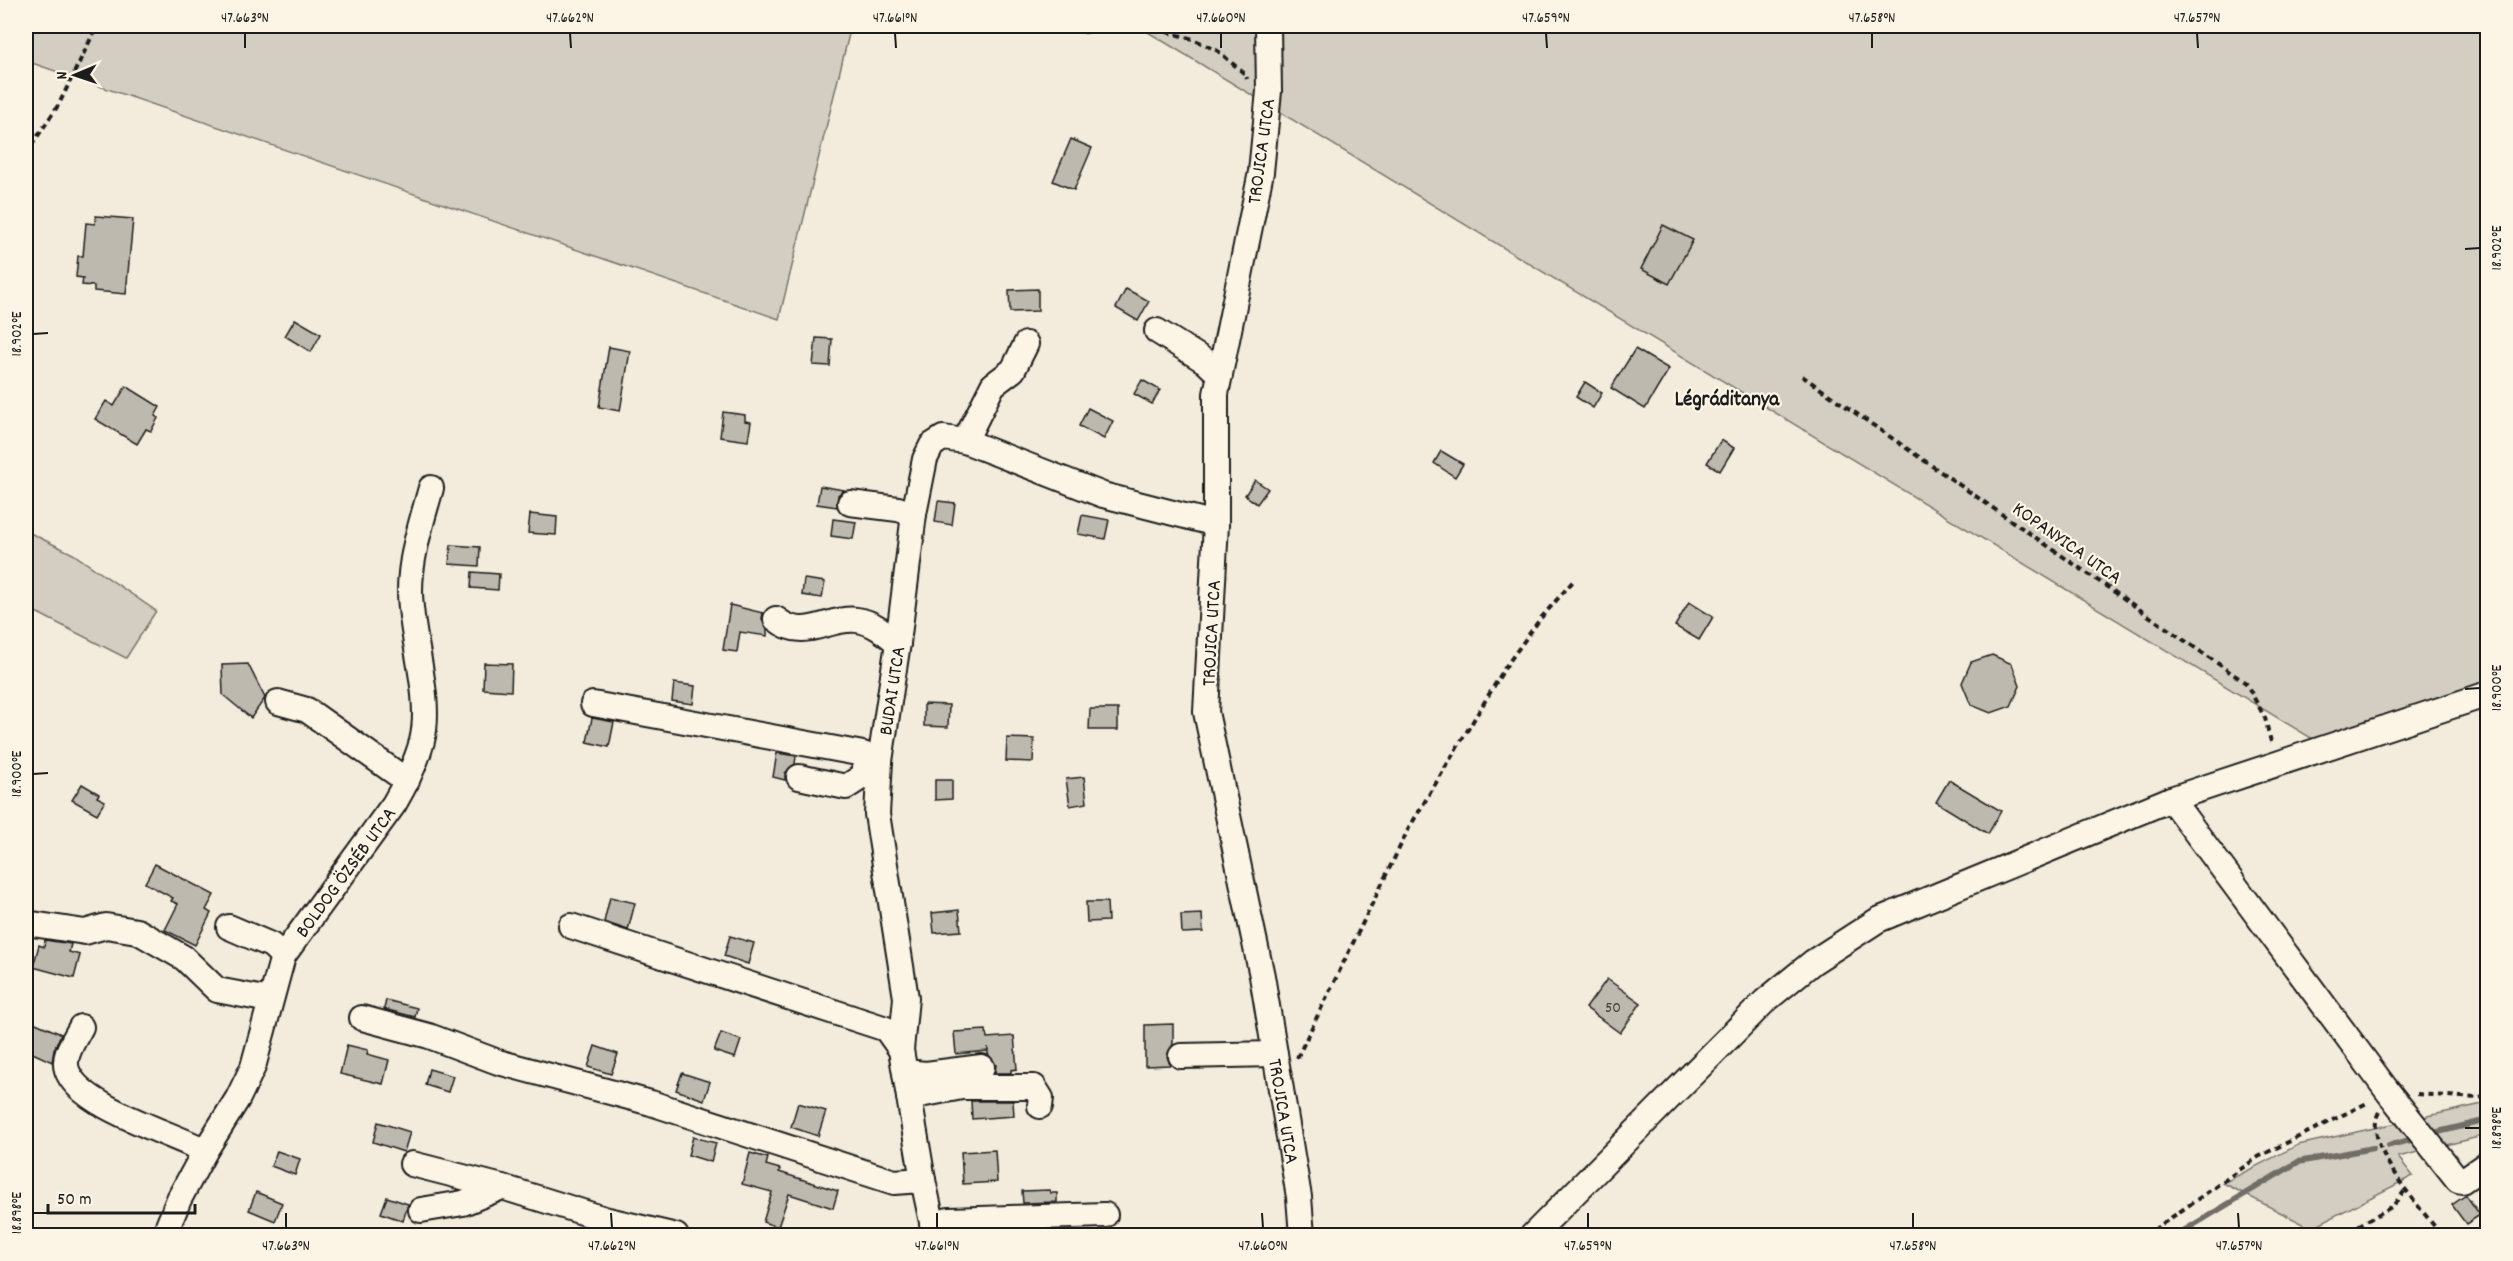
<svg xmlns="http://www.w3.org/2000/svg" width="2513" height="1261" font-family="Dekko,sans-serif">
  <rect width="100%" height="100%" fill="#f3ecdd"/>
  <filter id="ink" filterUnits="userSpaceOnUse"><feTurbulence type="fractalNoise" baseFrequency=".0167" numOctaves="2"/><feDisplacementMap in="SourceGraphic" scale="12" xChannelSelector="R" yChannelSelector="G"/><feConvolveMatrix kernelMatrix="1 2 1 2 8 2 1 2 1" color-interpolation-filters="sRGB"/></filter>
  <g filter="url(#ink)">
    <g fill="#d3cec1" stroke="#78756e" stroke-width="1.5">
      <polygon points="26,26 851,26 779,319 26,61"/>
      <polygon points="1138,26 2487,26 2487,682 2316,741"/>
      <polygon points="26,531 73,554 156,611 126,658 26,607"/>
      <polygon points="2487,1103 2487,1135 2398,1157 2413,1176 2311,1228 2223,1183 2298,1145"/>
    </g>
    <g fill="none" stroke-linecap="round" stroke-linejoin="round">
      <g stroke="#716e68" stroke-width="6">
        <polyline points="2438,1132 2488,1120"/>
        <polyline points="2389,1145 2415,1139"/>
        <polyline points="2175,1236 2298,1162 2373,1148"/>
      </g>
    </g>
    <g fill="#beb9ae" stroke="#1c1c1c" stroke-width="1.5">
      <polygon points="1071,139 1092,148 1074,190 1053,181"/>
      <polygon points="96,216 133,219 126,294 94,291 94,286 82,285 83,278 76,277 78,256 83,256 86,223 95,224"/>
      <polygon points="1663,225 1693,240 1669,284 1641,269"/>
      <polygon points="1038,289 1038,311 1010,312 1009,290"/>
      <polygon points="1126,289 1149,301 1138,321 1116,308"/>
      <polygon points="295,319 321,334 311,352 285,336"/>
      <polygon points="816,338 832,339 830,366 813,365"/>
      <polygon points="609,347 630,351 620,411 599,407"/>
      <polygon points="1635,349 1669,369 1645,409 1611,388"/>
      <polygon points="1142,380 1160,390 1152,404 1134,394"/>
      <polygon points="1585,382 1602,393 1593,408 1576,397"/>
      <polygon points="126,386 160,407 155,416 158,418 151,431 146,429 137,444 95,419 106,401 114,406"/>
      <polygon points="1088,408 1113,421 1104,439 1079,426"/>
      <polygon points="723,412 745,415 745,421 751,422 748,441 720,437"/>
      <polygon points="1721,440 1734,448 1720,471 1707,463"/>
      <polygon points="1441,451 1463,464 1455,477 1434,463"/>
      <polygon points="1255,480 1268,489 1257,504 1245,495"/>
      <polygon points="820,486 844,490 838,495 837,507 817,504"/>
      <polygon points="938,501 955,503 952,525 935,522"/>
      <polygon points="530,514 557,517 556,535 528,533"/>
      <polygon points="1082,515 1109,520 1105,539 1078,534"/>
      <polygon points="833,519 856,522 853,539 831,536"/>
      <polygon points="451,545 480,547 479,566 449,564"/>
      <polygon points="472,572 499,574 498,590 471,588"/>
      <polygon points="804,579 825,582 822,598 802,595"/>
      <polygon points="1689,602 1713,617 1699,640 1675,626"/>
      <polygon points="730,605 763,613 762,619 767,630 767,636 740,632 737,652 723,650"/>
      <polygon points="1992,655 2012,664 2020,686 2011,706 1991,713 1971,705 1962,683 1971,662"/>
      <polygon points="484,663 512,664 511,691 483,689"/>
      <polygon points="248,664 265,698 251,718 223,695 222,665"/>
      <polygon points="674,683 695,686 693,704 672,701"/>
      <polygon points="924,704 949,705 948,727 924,726"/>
      <polygon points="1090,709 1118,709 1118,730 1089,730"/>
      <polygon points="592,718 614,722 609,747 587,742"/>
      <polygon points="1007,738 1034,739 1033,762 1006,761"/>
      <polygon points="777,753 796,756 795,764 785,773 785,780 773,777"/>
      <polygon points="1084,777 1087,803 1070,806 1066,779"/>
      <polygon points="935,780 952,780 952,799 935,800"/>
      <polygon points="1949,780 2001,811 1988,834 1936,802"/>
      <polygon points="82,784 99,794 97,797 105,801 97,814 72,800"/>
      <polygon points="155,864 214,895 206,910 211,913 195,945 165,930 178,904 171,901 173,898 145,883"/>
      <polygon points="610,897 635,903 628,930 604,922"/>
      <polygon points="1086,902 1107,902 1108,921 1087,922"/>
      <polygon points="959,910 961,931 934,933 932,913"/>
      <polygon points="1202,914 1203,932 1182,933 1181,915"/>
      <polygon points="730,936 754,943 748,964 724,956"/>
      <polygon points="45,940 71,944 69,952 80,955 74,978 33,967 39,945 44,947"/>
      <polygon points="1607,979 1641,1003 1620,1033 1586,1008"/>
      <polygon points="386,1000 417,1008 415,1017 384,1009"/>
      <polygon points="31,1021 61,1034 54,1050 52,1062 26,1050 26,1032"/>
      <polygon points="1173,1024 1173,1044 1167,1056 1170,1065 1145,1066 1145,1025"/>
      <polygon points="986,1030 987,1038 1014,1036 1017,1069 1011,1070 1011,1073 995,1073 996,1065 988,1054 988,1047 988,1051 956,1054 954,1032"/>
      <polygon points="721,1033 741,1040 735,1058 714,1051"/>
      <polygon points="347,1045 368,1050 367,1054 389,1060 383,1084 340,1074"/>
      <polygon points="595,1046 618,1054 611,1074 588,1067"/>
      <polygon points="429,1069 453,1076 448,1092 425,1085"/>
      <polygon points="682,1073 710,1082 704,1100 676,1090"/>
      <polygon points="971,1101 1013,1101 1014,1116 972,1119"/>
      <polygon points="798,1103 826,1111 818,1136 791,1127"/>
      <polygon points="378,1122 410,1132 404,1152 373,1142"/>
      <polygon points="693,1137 716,1143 711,1162 688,1155"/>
      <polygon points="995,1150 997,1182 963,1184 961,1152"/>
      <polygon points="277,1151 300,1159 295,1175 271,1166"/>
      <polygon points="750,1153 768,1158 766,1165 780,1169 779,1172 838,1191 833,1208 789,1194 778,1227 763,1222 772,1192 742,1184"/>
      <polygon points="1050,1190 1051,1193 1057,1193 1057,1202 1023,1203 1022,1191"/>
      <polygon points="256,1192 282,1203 275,1221 249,1210"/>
      <polygon points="2466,1195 2480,1215 2466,1224 2452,1205"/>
      <polygon points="387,1197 408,1204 403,1221 381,1213"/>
    </g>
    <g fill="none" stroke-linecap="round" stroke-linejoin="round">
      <defs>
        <g id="minor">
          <path id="s1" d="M1268,26L1269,91L1261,172L1216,394V524L1206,712L1262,976L1299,1197L1302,1236"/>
          <polyline points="1157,331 1205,361 1220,375"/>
          <polyline points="965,441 993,385 1013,370 1026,344"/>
          <polyline points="850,503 898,509 914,514"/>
          <path d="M776,619C805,643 828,616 857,620C873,622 886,633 898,643"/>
          <polyline points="278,702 307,710 407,781"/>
          <polyline points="593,704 863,754 880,761"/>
          <polyline points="799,777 846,787 860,778 872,758"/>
          <polyline points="2171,799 2389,1093 2458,1180 2462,1181 2488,1163"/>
          <polyline points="26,923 85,932 106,926 137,931 184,958 217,990 270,1000"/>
          <polyline points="571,926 886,1029 901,1050"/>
          <polyline points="229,927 271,945 283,956"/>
          <polyline points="362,1018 429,1036 498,1062 651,1103 894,1182 923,1180"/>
          <path d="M81,1027C75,1039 62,1056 67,1070C79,1107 172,1133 205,1151"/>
          <polyline points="1181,1056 1275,1054"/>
          <polyline points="905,1072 926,1074 982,1067"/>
          <polyline points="909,1097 962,1087 1034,1087 1041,1098 1040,1106"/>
          <polyline points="412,1164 502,1187"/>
          <polyline points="421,1210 463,1203 502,1187 608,1220 676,1236"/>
          <polyline points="932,1224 949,1220 1105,1215"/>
          <path id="s2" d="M164,1236L179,1199L205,1151L238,1098L253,1067L283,956L394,804C405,785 416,764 422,741C433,697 410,637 410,591C410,556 422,521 431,488"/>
          <path id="s3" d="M935,1236L923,1180L901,1050L906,998L877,814L880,761L898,643L914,514L925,459L932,445L943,438L965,441L1103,495L1216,524"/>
          <polyline points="1532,1236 1765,1001 1813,962 1878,920 2171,799 2488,694"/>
        </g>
      </defs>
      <use href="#minor" stroke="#1c1c1c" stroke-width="28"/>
      <g stroke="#1c1c1c" stroke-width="4" stroke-dasharray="6 4.5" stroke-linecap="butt">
        <polyline points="1074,26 1085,32 1118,26 1167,32 1193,39 1218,51 1246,75 1247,79"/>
        <polyline points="26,154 59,104 94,32 100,26"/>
        <polyline points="1802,376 2246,683 2265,718 2272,746"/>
        <polyline points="1297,1058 1409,828 1506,666 1540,619 1575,579"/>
        <polyline points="2417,1094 2478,1098 2488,1096"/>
        <path d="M2379,1112C2361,1145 2422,1209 2442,1236"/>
        <polyline points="2145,1236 2258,1157 2369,1102"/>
        <polyline points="2340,1236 2393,1206 2406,1189"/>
      </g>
      <use href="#minor" stroke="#fcf5e5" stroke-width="24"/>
    </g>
  </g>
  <path fill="none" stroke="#1c1c1c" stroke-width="2" d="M245,33V48M570,33L571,48M895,33L896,48M1221,33V48M1546,33L1547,48M1872,33V48M2197,33L2198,48M2465,249L2480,248M33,334L48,333M2465,689L2480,688M33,774L48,773M2465,1128H2480M33,1213H48M286,1213V1228M611,1213L612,1228M937,1213V1228M1262,1213L1263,1228M1588,1213V1228M1913,1213V1228M2238,1213L2239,1228"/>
  <g text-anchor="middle" stroke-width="4.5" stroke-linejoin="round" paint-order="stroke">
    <g font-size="16" fill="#444340">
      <text x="1613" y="1012">50</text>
    </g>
    <g font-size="20" fill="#1c1c1c" stroke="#fcf5e5">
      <text transform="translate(1260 151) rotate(-82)" y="7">TROJICA UTCA</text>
      <text transform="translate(2068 542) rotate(35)" y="7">KOPANYICA UTCA</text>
      <text transform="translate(1210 633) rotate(-87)" y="7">TROJICA UTCA</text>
      <text dy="7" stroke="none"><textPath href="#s3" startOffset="552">BUDAI UTCA</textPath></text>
      <text dy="7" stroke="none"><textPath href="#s2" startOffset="411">BOLDOG ÖZSÉB UTCA</textPath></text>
      <text dy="7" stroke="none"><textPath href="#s1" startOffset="1098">TROJICA UTCA</textPath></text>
    </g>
    <g font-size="21" font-weight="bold" fill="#1c1c1c" stroke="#fcf5e5">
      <text x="1727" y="405">Légráditanya</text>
    </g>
  </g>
  <rect width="2513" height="1261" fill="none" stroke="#fcf5e5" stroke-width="66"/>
  <g transform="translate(75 75) rotate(268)" stroke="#fcf5e5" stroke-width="4.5" paint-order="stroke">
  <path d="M0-4.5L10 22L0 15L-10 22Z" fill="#1c1c1c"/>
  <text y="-9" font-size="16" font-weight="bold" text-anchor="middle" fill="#1c1c1c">N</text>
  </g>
  <path d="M48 1204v9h147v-9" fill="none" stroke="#1c1c1c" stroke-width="3"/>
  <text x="57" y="1204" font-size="18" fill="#1c1c1c" stroke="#fcf5e5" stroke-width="4.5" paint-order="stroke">50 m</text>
  <rect x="33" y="33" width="2447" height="1195" fill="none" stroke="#1c1c1c" stroke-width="2"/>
  <g font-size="15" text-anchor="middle" fill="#1c1c1c">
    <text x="245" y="22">47.663°N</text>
    <text x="570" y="22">47.662°N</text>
    <text x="895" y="22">47.661°N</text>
    <text x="1221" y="22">47.660°N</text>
    <text x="1546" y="22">47.659°N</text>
    <text x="1872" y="22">47.658°N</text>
    <text x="2197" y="22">47.657°N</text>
    <text transform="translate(2496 248) rotate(-90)" y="5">18.902°E</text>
    <text transform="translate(16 334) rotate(-90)" y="5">18.902°E</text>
    <text transform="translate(2496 688) rotate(-90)" y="5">18.900°E</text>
    <text transform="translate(16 774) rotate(-90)" y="5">18.900°E</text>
    <text transform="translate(2496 1128) rotate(-90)" y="5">18.898°E</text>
    <text transform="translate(16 1213) rotate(-90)" y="5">18.898°E</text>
    <text x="286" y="1250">47.663°N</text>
    <text x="612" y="1250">47.662°N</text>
    <text x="937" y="1250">47.661°N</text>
    <text x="1263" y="1250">47.660°N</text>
    <text x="1588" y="1250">47.659°N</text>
    <text x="1913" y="1250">47.658°N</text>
    <text x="2239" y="1250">47.657°N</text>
  </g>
</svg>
